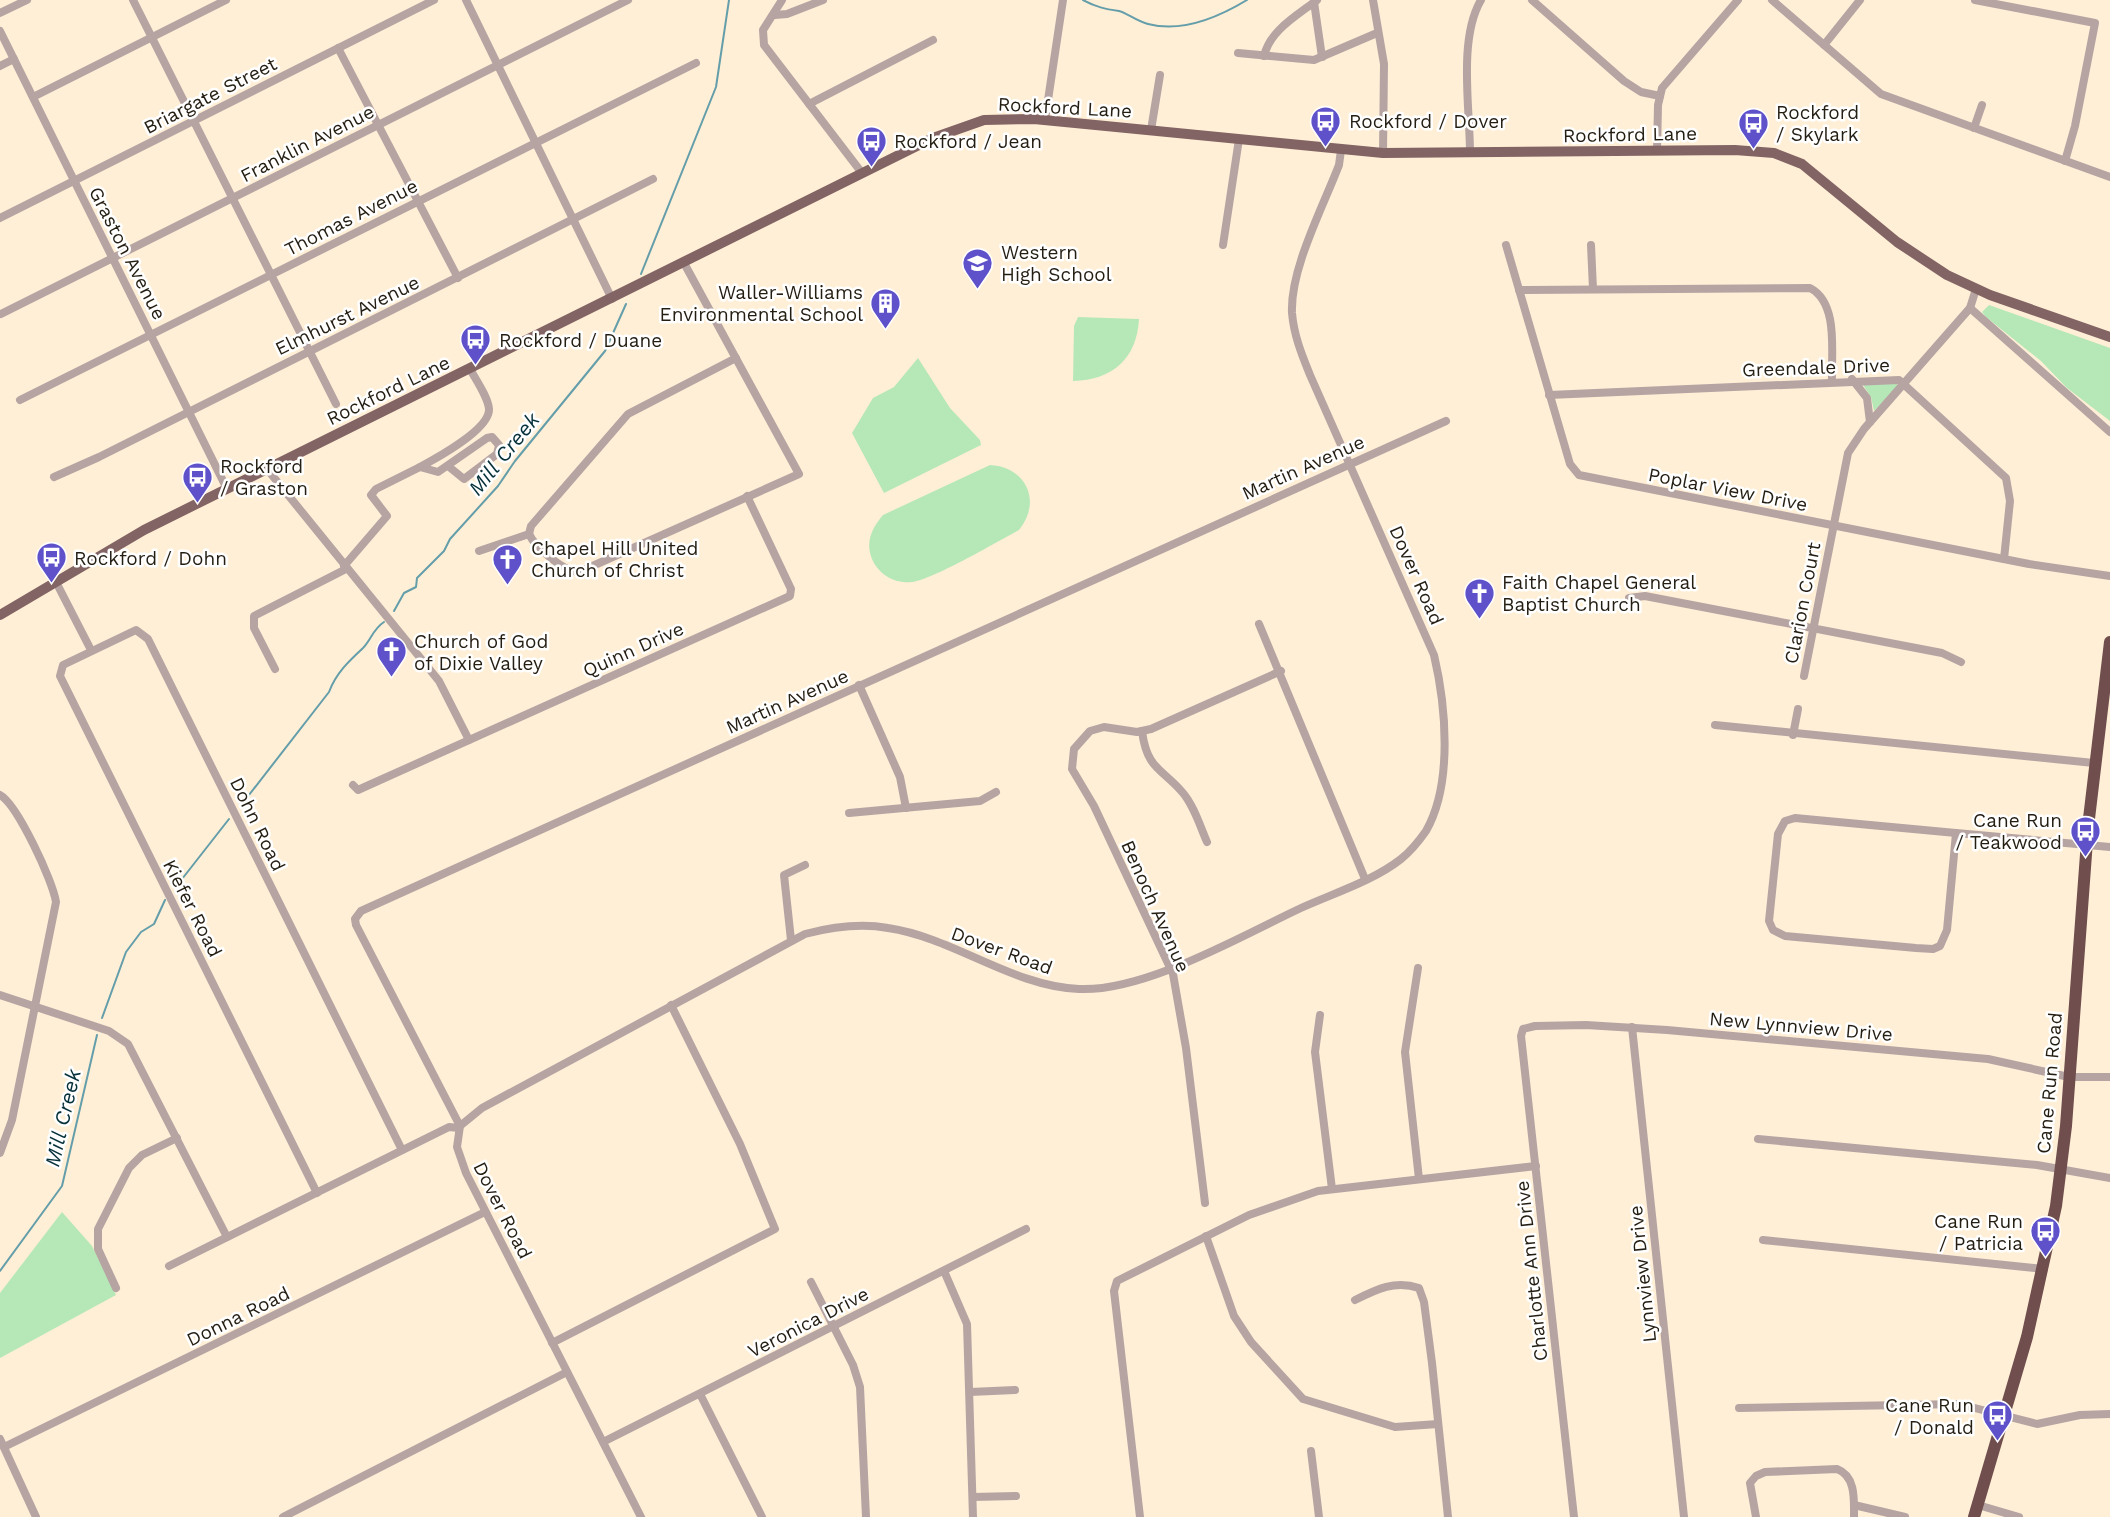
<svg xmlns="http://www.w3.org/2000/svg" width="2110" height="1517" font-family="'Work Sans',sans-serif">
  <rect width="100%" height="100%" fill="#ffefd6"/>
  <g fill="#b6e8b7">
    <polygon points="1989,305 2110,348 2110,421 2067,388 2041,361 1986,317 1982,312"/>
    <path d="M1078,317L1139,319C1137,358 1113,380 1073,381L1074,326Z"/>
    <polygon points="918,358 950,408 980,440 981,445 884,493 852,433 873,398 894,387"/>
    <polygon points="1896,383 1898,386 1874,411 1871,397 1863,385"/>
    <path d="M990,465C1027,467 1042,502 1019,530C997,542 932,580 912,582C895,584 879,575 872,559C865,542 872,528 883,515Z"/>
    <polygon points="62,1212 92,1246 116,1295 0,1358 0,1293"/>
  </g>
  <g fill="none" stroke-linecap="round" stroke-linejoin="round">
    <g stroke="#649eaa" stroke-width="2">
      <path d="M1083,0C1096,7 1105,9 1119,11C1125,12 1138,22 1148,24C1182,33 1219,17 1247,0"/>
      <polyline points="641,274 716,87 729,0"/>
      <polyline points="394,611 404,593 416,587 417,578 444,551 450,539 498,486 515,461 605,351 626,304"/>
      <path d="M242,804L329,692C336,673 349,661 363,648C371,640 373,629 384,622"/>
      <polyline points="175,888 229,819"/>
      <polyline points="102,1018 126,952 141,932 154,924 165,900"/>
      <polyline points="0,1271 62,1186 97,1035"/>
    </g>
    <g stroke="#b6a4a3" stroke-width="8">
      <polyline points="133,0 336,404"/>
      <polyline points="466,0 612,299"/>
      <polyline points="782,0 763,30 764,45 862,173"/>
      <polyline points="1373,0 1384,64 1383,153"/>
      <polyline points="1532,0 1624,81 1641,92 1660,96"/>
      <polyline points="1772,0 1881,94 2110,177"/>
      <polyline points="1975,0 2095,23 2075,126 2065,161"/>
      <polyline points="1314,2 1322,57"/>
      <polyline points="0,13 27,0"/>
      <polyline points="775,15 787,14 823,0"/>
      <polyline points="0,31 227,489"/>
      <polyline points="1824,45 1860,0"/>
      <polyline points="338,48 458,278"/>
      <polyline points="1238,53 1314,60 1377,33"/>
      <path d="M1264,56C1270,30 1298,15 1317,0"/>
      <polyline points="0,66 14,59"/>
      <polyline points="33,97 226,0"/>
      <polyline points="809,104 933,40"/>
      <polyline points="1045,120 1063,0"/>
      <polyline points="1974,128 1982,105"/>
      <polyline points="1151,130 1160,75"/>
      <polyline points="1657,151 1658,105 1662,88 1738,0"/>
      <path d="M1470,153C1470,109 1458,39 1481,0"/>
      <polyline points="0,218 434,0"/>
      <polyline points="1223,245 1239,139"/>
      <polyline points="1506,245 1570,464 1579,475 2029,564 2110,576"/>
      <polyline points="1591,245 1593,289"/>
      <path d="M1519,290L1810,288C1839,303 1831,353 1832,380"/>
      <polyline points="1970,308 2110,432"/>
      <polyline points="1,314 628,0"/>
      <polyline points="1852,379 1867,398 1870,422"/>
      <polyline points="1549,395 1899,380 2006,478 2010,501 2004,559"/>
      <polyline points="20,400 696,63"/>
      <path d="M420,467C437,458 490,429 489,409C488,397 476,380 470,369"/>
      <polyline points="267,469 439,681 469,740"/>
      <polyline points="54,477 99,457 653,179"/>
      <path d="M529,534C535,547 564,572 579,572L799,474L684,263"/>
      <polyline points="529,534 531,526 628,414 736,358"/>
      <polyline points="479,551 529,534"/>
      <polyline points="344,566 387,516 371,495 376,489 420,467 438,472 487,438 492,437 499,445 497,454 464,479 448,466"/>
      <polyline points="56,582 91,650"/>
      <polyline points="1629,598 1645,596 1942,653 1961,662"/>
      <polyline points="1259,624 1365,879"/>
      <polyline points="275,669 254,628 254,616 346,569"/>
      <polyline points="1804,676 1848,453 1864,429 1970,308 1976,289"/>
      <polyline points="859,685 900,777 906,808"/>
      <polyline points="1715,725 2094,763"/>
      <path d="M1142,731C1147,770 1162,768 1183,793C1194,806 1200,826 1207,842"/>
      <polyline points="1793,735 1798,709"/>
      <polyline points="353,785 358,790 369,785 790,596 791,589 747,496"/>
      <path d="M0,795C17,804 53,881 56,902L12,1120L0,1153"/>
      <polyline points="849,813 980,801 996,792"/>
      <polygon points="1795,818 1956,833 1947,930 1940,946 1933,949 1916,948 1785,936 1773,930 1769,921 1778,834 1785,821"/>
      <polyline points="1956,833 2110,847"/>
      <polyline points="791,940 784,875 805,865"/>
      <polyline points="1418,968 1405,1052 1419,1179"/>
      <polyline points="0,995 109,1031 128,1044 227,1237"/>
      <polyline points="1320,1015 1315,1052 1332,1189"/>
      <polyline points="1632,1027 1684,1517"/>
      <polyline points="460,1126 356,925 355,919 361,911 1446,421"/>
      <polyline points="1758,1139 2037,1165 2110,1178"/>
      <polyline points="317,1193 60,676 63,665 136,630 148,639 402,1150"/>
      <polyline points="1205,1203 1186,1048 1173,974 1094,806 1072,769 1074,749 1090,731 1104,727 1137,732 1151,729 1281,671"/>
      <polyline points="1206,1236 1234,1316 1251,1342 1303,1399 1395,1427 1438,1424"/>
      <polyline points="1763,1240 2044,1269"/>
      <polyline points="169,1266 449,1127 459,1128"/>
      <polyline points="944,1271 967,1324 973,1517"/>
      <polyline points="811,1282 853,1365 860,1387 866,1517"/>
      <polyline points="116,1288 98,1249 98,1229 129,1168 142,1155 177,1138"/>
      <path d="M1355,1300C1377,1289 1395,1280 1419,1288L1424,1302L1432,1363L1448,1517"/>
      <polyline points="552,1343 775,1229 740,1144 671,1005"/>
      <polyline points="970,1392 1015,1390"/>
      <polyline points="700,1394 762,1517"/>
      <polyline points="1739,1408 1959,1404 2037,1424 2080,1415 2110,1414"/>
      <polyline points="0,1439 36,1517"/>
      <polyline points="603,1442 1026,1229"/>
      <polyline points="4,1447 485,1212"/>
      <polyline points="1311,1451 1319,1517"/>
      <polyline points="973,1497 1016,1496"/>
      <polyline points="1854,1505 1905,1517"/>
      <polyline points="1978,1505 2019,1517"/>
      <polyline points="283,1517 567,1372"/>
      <path d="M641,1517L466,1173L457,1147L460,1126L482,1108L805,934C832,927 860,923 888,928C955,938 1011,986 1079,989C1145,992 1241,936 1301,908C1334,893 1373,881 1401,859C1411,851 1419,841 1426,831C1453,784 1446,706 1434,655L1310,375C1302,355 1294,336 1292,313C1290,269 1323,207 1339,165L1341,150"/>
      <polyline points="1140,1517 1114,1291 1117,1281 1249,1215 1318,1191 1536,1166"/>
      <polyline points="1574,1517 1521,1036 1523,1029 1535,1026 1586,1025 1667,1030 1988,1059 2069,1077 2110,1077"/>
      <path d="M1756,1517L1750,1483L1756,1476L1765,1472L1837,1469C1856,1476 1854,1500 1854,1517"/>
    </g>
    <polyline stroke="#836464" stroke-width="10" points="0,615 144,530 933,138 984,120 1034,119 1383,153 1735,150 1774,153 1802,164 1897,242 1947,275 1990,295 2110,337"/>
    <polyline stroke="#704e4d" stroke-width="12" points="1974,1517 2027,1337 2056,1206 2066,1126 2088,827 2110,642"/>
  </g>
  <defs>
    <symbol id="bus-pin" viewBox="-11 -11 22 30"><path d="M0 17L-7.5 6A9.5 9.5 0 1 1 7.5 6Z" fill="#5e51ca" stroke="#fff"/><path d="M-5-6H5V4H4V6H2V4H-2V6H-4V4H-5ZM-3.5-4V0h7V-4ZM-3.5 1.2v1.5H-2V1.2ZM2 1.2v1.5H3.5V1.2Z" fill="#fff"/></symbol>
    <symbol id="school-pin" viewBox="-11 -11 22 30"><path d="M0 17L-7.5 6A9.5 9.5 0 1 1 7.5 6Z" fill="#5e51ca" stroke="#fff"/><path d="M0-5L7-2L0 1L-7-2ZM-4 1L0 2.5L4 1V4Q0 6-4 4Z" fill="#fff"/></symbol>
    <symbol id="building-pin" viewBox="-11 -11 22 30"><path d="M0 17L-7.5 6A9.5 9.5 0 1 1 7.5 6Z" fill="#5e51ca" stroke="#fff"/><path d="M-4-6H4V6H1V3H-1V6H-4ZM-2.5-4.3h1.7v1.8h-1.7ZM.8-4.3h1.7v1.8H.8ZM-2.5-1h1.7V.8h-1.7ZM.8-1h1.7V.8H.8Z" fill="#fff"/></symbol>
    <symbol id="church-pin" viewBox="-11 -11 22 30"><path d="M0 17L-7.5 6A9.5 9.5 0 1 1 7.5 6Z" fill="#5e51ca" stroke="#fff"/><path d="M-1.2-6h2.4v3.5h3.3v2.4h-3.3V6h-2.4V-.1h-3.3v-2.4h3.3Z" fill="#fff"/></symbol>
  </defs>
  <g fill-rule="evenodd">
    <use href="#bus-pin" x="1308" y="104" width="35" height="47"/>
    <use href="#bus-pin" x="1736" y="106" width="35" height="47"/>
    <use href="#bus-pin" x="854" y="124" width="35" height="47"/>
    <use href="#school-pin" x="960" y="246" width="35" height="47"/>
    <use href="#building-pin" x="868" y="286" width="35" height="47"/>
    <use href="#bus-pin" x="458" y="322" width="35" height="47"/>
    <use href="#bus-pin" x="180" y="460" width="35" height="47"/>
    <use href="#bus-pin" x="34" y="540" width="35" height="47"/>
    <use href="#church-pin" x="490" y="542" width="35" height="47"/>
    <use href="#church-pin" x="1462" y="576" width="35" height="47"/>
    <use href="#church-pin" x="374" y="634" width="35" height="47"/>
    <use href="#bus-pin" x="2068" y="814" width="35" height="47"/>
    <use href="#bus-pin" x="2028" y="1214" width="35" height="47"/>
    <use href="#bus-pin" x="1980" y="1398" width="35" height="47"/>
  </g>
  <g text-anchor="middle" stroke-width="5" stroke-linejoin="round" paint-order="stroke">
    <g font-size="19" fill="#241d12" stroke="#fff">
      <text transform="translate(210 95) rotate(-27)" y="7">Briargate Street</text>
      <text transform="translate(1065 107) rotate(3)" y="7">Rockford Lane</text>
      <text transform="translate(1630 134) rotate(-1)" y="7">Rockford Lane</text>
      <text transform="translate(307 143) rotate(-27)" y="7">Franklin Avenue</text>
      <text transform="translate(351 217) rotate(-27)" y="7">Thomas Avenue</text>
      <text transform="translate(128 253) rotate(63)" y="7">Graston Avenue</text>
      <text transform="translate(347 315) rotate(-26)" y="7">Elmhurst Avenue</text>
      <text transform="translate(1816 367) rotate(-2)" y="7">Greendale Drive</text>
      <text transform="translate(388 390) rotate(-26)" y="7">Rockford Lane</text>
      <text transform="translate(1303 467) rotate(-24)" y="7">Martin Avenue</text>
      <text transform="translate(1728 489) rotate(11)" y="7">Poplar View Drive</text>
      <text transform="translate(1417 575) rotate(66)" y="7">Dover Road</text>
      <text transform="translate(1802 603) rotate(-79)" y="7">Clarion Court</text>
      <text transform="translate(633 649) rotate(-24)" y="7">Quinn Drive</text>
      <text transform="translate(787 701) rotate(-24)" y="7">Martin Avenue</text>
      <text transform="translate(258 824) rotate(64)" y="7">Dohn Road</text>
      <text transform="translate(1156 906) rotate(66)" y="7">Benoch Avenue</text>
      <text transform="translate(193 908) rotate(63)" y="7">Kiefer Road</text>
      <text transform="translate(1002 950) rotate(20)" y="7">Dover Road</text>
      <text transform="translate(1801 1026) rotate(5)" y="7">New Lynnview Drive</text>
      <text transform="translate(2049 1083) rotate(-85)" y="7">Cane Run Road</text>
      <text transform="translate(503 1210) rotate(63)" y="7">Dover Road</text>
      <text transform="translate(1531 1271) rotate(-96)" y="7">Charlotte Ann Drive</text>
      <text transform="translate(1642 1274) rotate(-96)" y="7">Lynnview Drive</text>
      <text transform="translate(238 1316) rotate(-26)" y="7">Donna Road</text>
      <text transform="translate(808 1322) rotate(-27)" y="7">Veronica Drive</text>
    </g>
    <g font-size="19" fill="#241d12" stroke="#fff" text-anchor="start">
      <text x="1776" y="119">Rockford<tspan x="1776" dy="22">/ Skylark</tspan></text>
      <text x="1349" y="128">Rockford / Dover</text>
      <text x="894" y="148">Rockford / Jean</text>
      <text x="1001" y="259">Western<tspan x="1001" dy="22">High School</tspan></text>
      <text x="863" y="299" text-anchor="end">Waller-Williams<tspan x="863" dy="22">Environmental School</tspan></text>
      <text x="499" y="347">Rockford / Duane</text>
      <text x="220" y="473">Rockford<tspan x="220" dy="22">/ Graston</tspan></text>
      <text x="531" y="555">Chapel Hill United<tspan x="531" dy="22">Church of Christ</tspan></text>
      <text x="74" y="565">Rockford / Dohn</text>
      <text x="1502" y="589">Faith Chapel General<tspan x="1502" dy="22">Baptist Church</tspan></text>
      <text x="414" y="648">Church of God<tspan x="414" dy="22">of Dixie Valley</tspan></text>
      <text x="2062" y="827" text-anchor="end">Cane Run<tspan x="2062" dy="22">/ Teakwood</tspan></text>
      <text x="2023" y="1228" text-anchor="end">Cane Run<tspan x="2023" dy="22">/ Patricia</tspan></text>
      <text x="1974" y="1412" text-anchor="end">Cane Run<tspan x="1974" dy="22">/ Donald</tspan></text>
    </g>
    <g font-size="21" font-style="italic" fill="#06303a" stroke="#fff">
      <text transform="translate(504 454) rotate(-51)" y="7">Mill Creek</text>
      <text transform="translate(63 1118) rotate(-77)" y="7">Mill Creek</text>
    </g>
  </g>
</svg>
